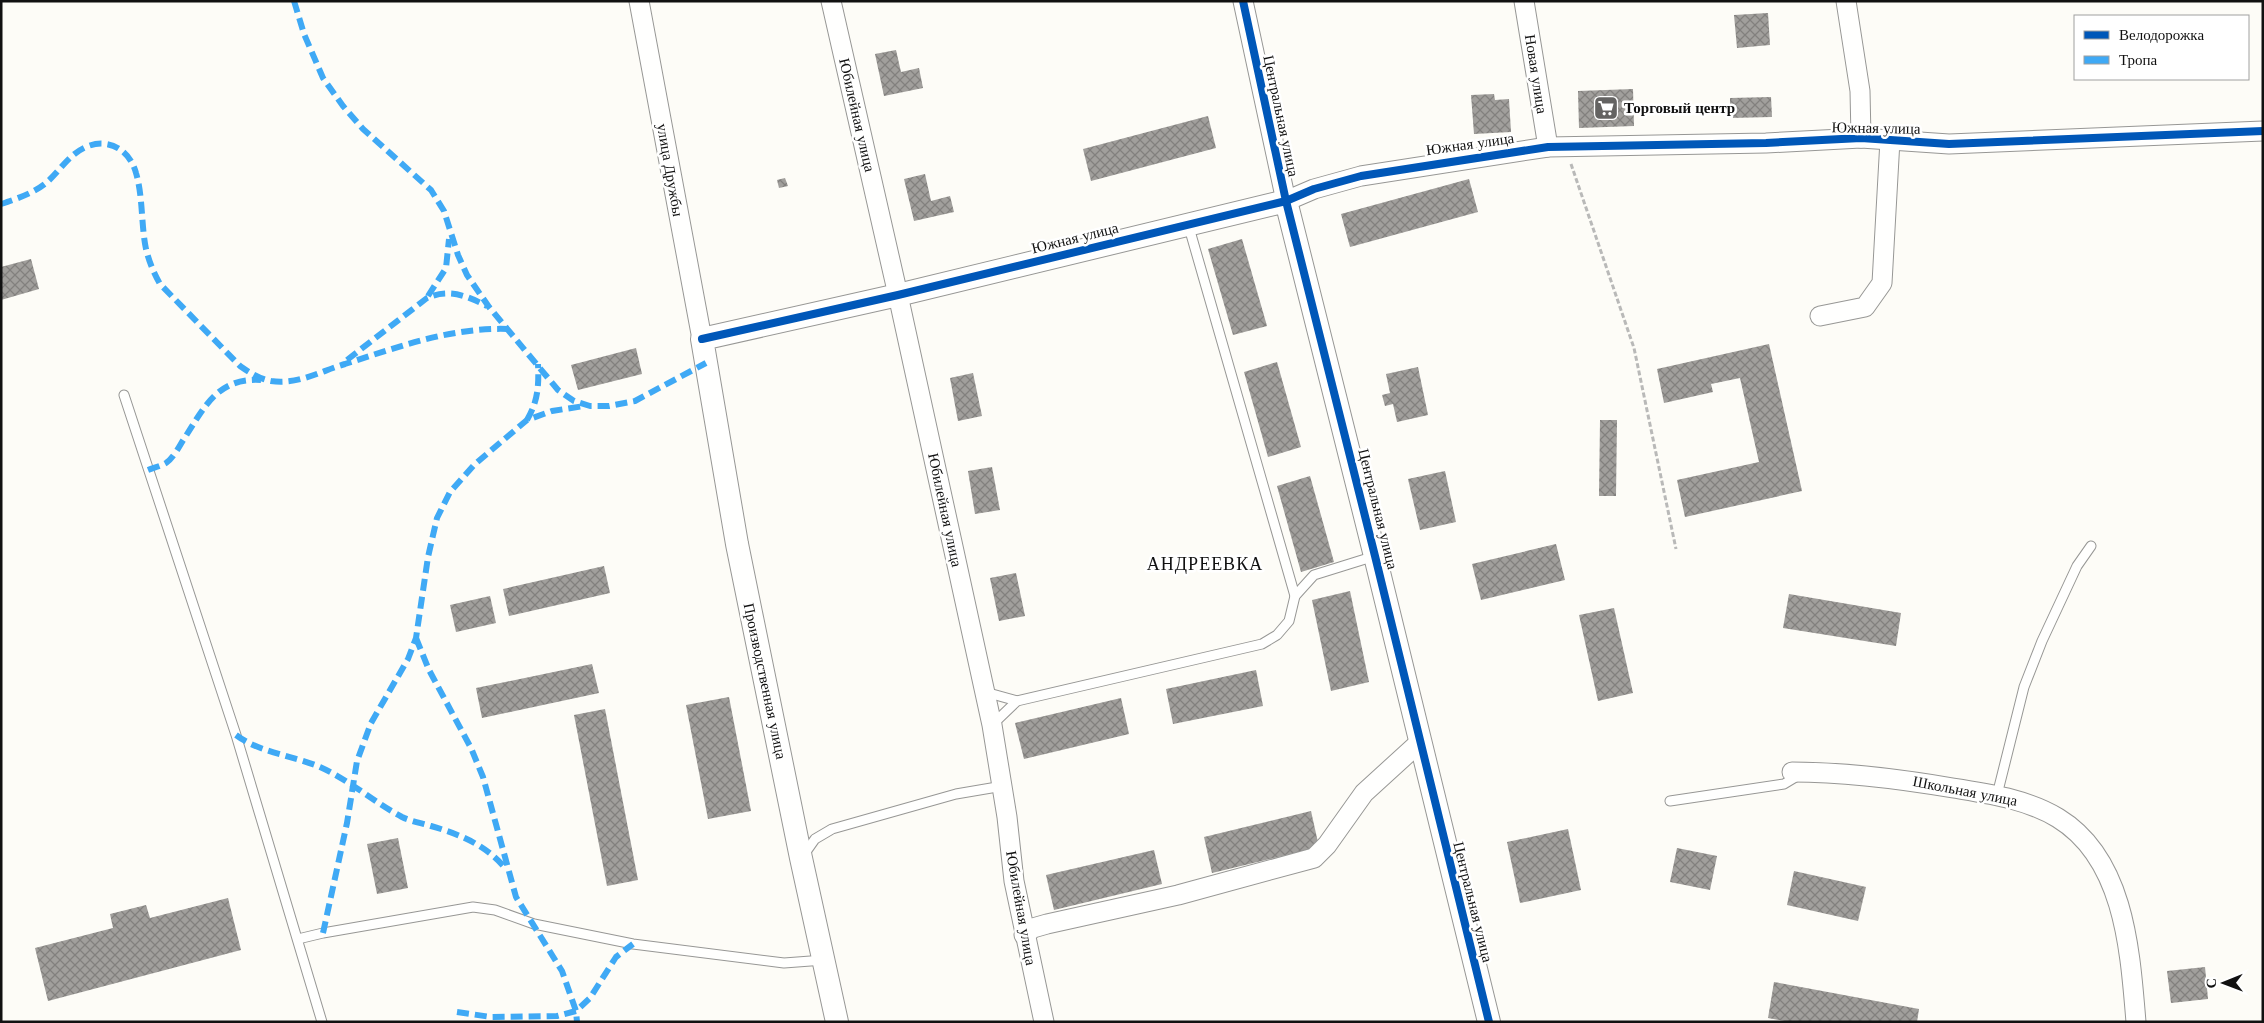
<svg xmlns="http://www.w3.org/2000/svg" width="2264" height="1023" font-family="'Libre Baskerville',serif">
  <defs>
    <pattern id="building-cross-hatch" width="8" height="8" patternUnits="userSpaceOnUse" patternTransform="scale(1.25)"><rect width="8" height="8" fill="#a19f9c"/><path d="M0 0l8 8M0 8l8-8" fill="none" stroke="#82807e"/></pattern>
  </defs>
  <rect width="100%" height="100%" fill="#fdfcf7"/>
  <g fill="url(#building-cross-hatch)">
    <polygon points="1768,13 1770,45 1737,48 1734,15"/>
    <polygon points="896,50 901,72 919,68 923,88 884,96 875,54"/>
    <polygon points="1633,89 1634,126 1579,128 1578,91"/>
    <polygon points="1494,94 1495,100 1509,99 1511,132 1474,134 1471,95"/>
    <polygon points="1771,97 1772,117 1730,118 1730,98"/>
    <polygon points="1208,116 1216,148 1091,181 1083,149"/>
    <polygon points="925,174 931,201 950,196 954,212 914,221 904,179"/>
    <polygon points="785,178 788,186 779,188 777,180"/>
    <polygon points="1469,179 1478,212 1350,247 1341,214"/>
    <polygon points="1242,239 1267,326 1233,335 1208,249"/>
    <polygon points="31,259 39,289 1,300 1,267"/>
    <polygon points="1769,344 1802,491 1685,517 1677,480 1759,462 1740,378 1711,384 1713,392 1664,403 1657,369"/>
    <polygon points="636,348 642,374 578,390 571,365"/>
    <polygon points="1277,362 1301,447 1268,457 1244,372"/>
    <polygon points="1418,367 1428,415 1397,422 1393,404 1385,406 1382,395 1390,393 1386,374"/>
    <polygon points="973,373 982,416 958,421 950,378"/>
    <polygon points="1600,420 1617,420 1616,496 1599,496"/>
    <polygon points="992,467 1000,510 975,514 968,471"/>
    <polygon points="1445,471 1456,522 1420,530 1408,479"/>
    <polygon points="1310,476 1334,562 1301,572 1277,486"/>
    <polygon points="1556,544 1565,580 1481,600 1472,564"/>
    <polygon points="604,566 610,593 509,616 503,589"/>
    <polygon points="1016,573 1025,616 999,621 990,578"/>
    <polygon points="1350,591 1369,682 1331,691 1312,600"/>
    <polygon points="1789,594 1901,613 1896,646 1783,628"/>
    <polygon points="490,596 496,623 456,632 450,605"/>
    <polygon points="1614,608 1633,693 1598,701 1579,615"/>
    <polygon points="592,664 599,693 482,718 476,688"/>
    <polygon points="1256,670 1263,706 1173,724 1166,689"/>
    <polygon points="729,697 751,811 708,819 686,705"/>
    <polygon points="1121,698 1129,734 1024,759 1015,723"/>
    <polygon points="605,709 638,880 607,886 574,715"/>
    <polygon points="1311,811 1319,847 1212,873 1204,837"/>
    <polygon points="1568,829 1581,890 1520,903 1507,842"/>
    <polygon points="398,838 408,888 377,894 367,844"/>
    <polygon points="1677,848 1717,856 1710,890 1670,882"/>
    <polygon points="1154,850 1162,884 1054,910 1046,875"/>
    <polygon points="1794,871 1866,887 1858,921 1787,905"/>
    <polygon points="228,898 241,950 48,1001 35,948 113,928 110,914 146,905 150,918"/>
    <polygon points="2205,967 2208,999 2171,1003 2167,971"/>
    <polygon points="1774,982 1919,1009 1917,1022 1790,1022 1768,1018"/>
  </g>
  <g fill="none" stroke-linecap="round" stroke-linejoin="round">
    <defs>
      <g id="service">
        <polyline points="1188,224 1295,596"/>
        <polyline points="124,395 236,735 322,1022"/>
        <polyline points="985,692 1017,701"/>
        <polyline points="992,725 1017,701 1262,644 1277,635 1289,621 1295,596 1314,575 1375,556"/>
        <polyline points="1997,795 2024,687 2042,641 2077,566 2091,546"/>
        <polyline points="1670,801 1784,784 1799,775"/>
        <polyline points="803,856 815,839 832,829 956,794 1003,786"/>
        <polyline points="298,939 323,933 473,907 495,910 534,924 633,944 784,963 824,960"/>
      </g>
      <g id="minor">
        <polyline points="639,1 702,339"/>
        <polyline points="831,1 898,295 992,725 1007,817 1014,881 1044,1022"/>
        <polyline points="1243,1 1286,201 1314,189 1361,176 1548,147 1766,143 1861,138 1949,144 2263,131"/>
        <polyline points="1524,1 1548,147"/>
        <polyline points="1846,1 1860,91 1861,138"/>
        <polyline points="1820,316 1865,307 1882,283 1890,140"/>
        <path d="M1792,772C1845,772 1900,779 1953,788C1989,794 2027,799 2058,818C2125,859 2130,951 2136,1022"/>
        <polyline points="1024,935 1033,928 1047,924 1178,895 1314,858 1327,845 1364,793 1421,741"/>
      </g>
      <polyline id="tertiary" points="837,1022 801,858 737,544 702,339 898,295 1286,201 1375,556 1489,1022"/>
    </defs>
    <use href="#service" stroke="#979795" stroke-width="11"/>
    <use href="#minor" stroke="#979795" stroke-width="21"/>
    <use href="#tertiary" stroke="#979795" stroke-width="24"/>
    <polyline stroke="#b9b9b8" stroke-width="3" stroke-dasharray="5 2.5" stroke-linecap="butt" points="1571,164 1634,348 1676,549"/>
    <use href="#service" stroke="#fffffe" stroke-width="9"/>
    <use href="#minor" stroke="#fffffe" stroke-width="19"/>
    <use href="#tertiary" stroke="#fffffe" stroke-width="22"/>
    <g stroke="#3fa9f5" stroke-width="6" stroke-dasharray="12 6" stroke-linecap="butt">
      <polyline points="294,1 304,34 323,78 343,106 363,129 431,190 444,211 458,255 467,275 489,307 558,390 574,401 590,406 609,406 635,401 706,363"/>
      <path d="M1,204C16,199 34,193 46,183C60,171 68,155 86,147C108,137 130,150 136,173C143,196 141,225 146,249C149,262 154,273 160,284L240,366C250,373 260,379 271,381C298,385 321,371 345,364C398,347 452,327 508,329"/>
      <polyline points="428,296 446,268 449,239"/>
      <path d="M347,360L427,298C449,288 467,296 487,306"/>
      <path d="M527,420C538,401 539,386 538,364"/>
      <path d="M148,470C153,468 161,466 166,463C172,459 178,449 182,442C203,410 216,377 261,380"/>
      <polyline points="416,638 429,670 471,748 483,777 516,897 562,971 576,1011 577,1022"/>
      <path d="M236,735C260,753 292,755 320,767C349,780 374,802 402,817C410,821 421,823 431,826C459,834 486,845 505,868"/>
      <polyline points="323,933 347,823 357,761 371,723 408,659 416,638 428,557 437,518 450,492 475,464 527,420 552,411 584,406"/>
      <polyline points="457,1012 491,1017 557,1016 576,1011 590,998 616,957 633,944"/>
    </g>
    <defs>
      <g id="cycleway">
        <polyline points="1243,1 1286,201 1375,556 1489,1022"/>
        <polyline points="702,339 898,295 1286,201 1314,189 1361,176 1548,147 1766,143 1861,138 1949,144 2263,131"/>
      </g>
    </defs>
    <use href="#cycleway" stroke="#fff" stroke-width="11"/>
    <use href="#cycleway" stroke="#0057b8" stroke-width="8"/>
  </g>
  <defs>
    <symbol id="supermarket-square" viewBox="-11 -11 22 22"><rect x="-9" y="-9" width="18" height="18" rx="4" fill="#646362" stroke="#fff"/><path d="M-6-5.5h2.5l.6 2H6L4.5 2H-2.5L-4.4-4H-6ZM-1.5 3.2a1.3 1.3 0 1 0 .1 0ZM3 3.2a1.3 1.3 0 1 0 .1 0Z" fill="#fff"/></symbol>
  </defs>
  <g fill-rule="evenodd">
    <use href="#supermarket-square" x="1592" y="94" width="28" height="28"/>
  </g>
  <g text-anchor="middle" stroke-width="5" stroke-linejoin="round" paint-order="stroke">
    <g font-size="15" fill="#111" stroke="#fff">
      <text transform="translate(1536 74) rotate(81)" y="5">Новая улица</text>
      <text transform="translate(857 115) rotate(77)" y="5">Юбилейная улица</text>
      <text transform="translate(1281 116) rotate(78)" y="5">Центральная улица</text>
      <text transform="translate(1876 128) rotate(1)" y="5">Южная улица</text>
      <text transform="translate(1470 144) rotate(-8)" y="5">Южная улица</text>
      <text transform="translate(670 170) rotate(80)" y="5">улица Дружбы</text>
      <text transform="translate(1075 238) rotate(-14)" y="5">Южная улица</text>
      <text transform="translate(1378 509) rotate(76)" y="5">Центральная улица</text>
      <text transform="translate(945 510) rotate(78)" y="5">Юбилейная улица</text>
      <text transform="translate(765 681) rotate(78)" y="5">Производственная улица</text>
      <text transform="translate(1965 791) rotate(11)" y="5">Школьная улица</text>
      <text transform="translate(1473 902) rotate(76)" y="5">Центральная улица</text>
      <text transform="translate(1021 908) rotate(80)" y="5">Юбилейная улица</text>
    </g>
    <g font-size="15" font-weight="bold" fill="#111" stroke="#fff" text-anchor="start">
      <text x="1624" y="113">Торговый центр</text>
    </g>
    <g font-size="18" letter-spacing="1" fill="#111" stroke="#fff">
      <text x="1205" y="570">АНДРЕЕВКА</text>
    </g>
  </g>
  <rect width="2264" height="1023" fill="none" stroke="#111111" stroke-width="5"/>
  <rect x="2074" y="15" width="175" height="65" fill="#ffffff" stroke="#a0a0a0"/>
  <rect x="2084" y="31" width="25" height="8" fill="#0057b8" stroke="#a0a0a0"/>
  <text x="2119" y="40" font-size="15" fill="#111111">Велодорожка</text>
  <rect x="2084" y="56" width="25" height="8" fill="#3fa9f5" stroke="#a0a0a0"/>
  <text x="2119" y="65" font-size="15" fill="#111111">Тропа</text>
  <g transform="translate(2224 983) rotate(269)" stroke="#ffffff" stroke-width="4" paint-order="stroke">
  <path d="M0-4L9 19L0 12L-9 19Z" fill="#111111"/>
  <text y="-8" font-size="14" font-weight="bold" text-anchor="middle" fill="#111111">С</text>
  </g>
</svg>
